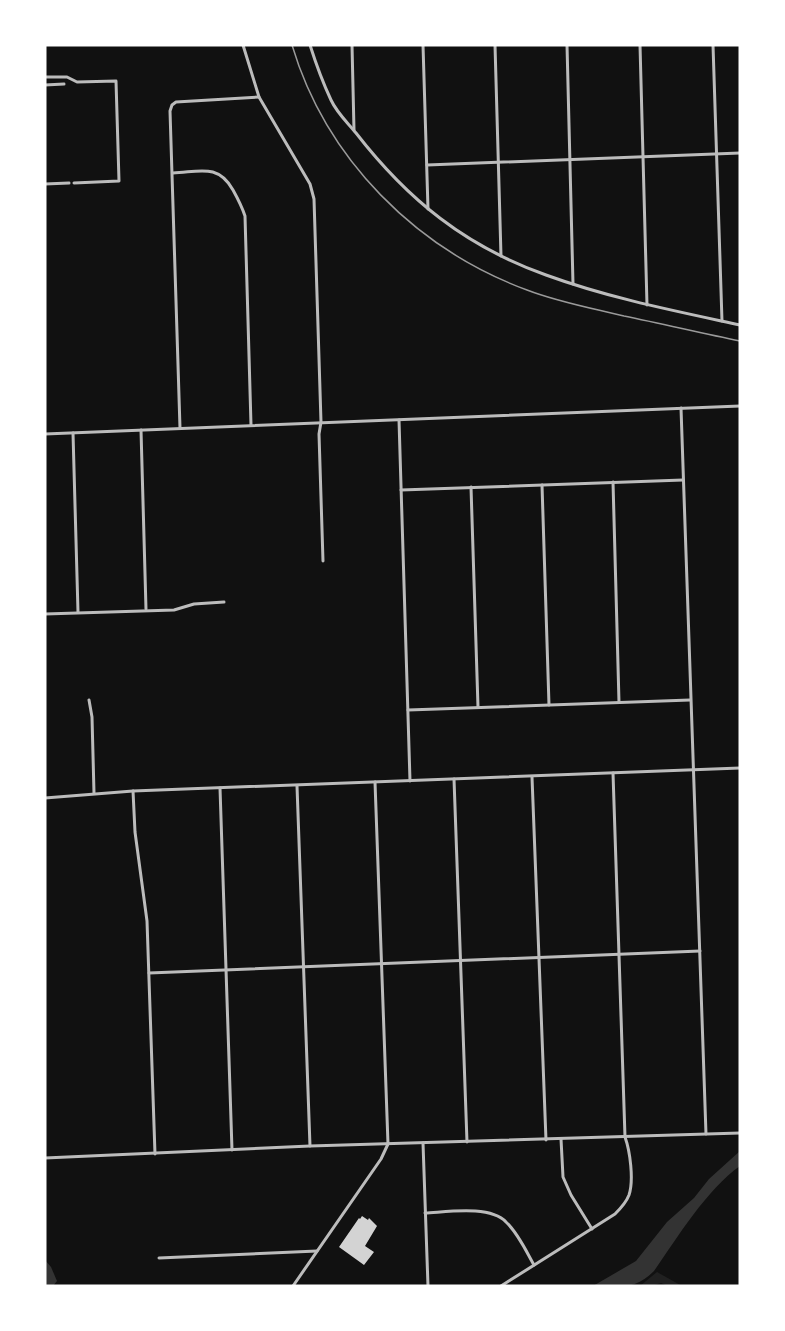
<svg xmlns="http://www.w3.org/2000/svg" width="785" height="1331" font-family="Rubik,sans-serif">
  <rect width="100%" height="100%" fill="#111"/>
  <polygon fill="#202020" points="657,1272 682,1286 668,1286 661,1283 652,1286 640,1286"/>
  <g fill="#333">
    <path d="M740,1151V1166C707,1189 677,1238 654,1271C634,1291 620,1286 593,1286L636,1261L667,1222L694,1198L709,1179Z"/>
    <polygon points="45,1260 51,1267 57,1281 53,1286 45,1286"/>
  </g>
  <polygon fill="#d3d3d3" points="362,1216 368,1220 369,1218 377,1226 365,1246 374,1252 364,1265 339,1247 359,1218 360,1219"/>
  <g fill="none" stroke-linecap="round" stroke-linejoin="round">
    <g stroke="#bcbcbc" stroke-width="3">
      <polyline points="243,45 259,97 310,184 314,199 321,422 319,434 323,561"/>
      <path d="M310,45C316,64 323,83 331,100C337,113 347,122 356,133C408,200 465,246 546,275C609,298 675,311 740,325"/>
      <polyline points="352,45 354,130"/>
      <polyline points="423,45 428,209"/>
      <polyline points="495,45 501,256"/>
      <polyline points="567,45 573,284"/>
      <polyline points="640,45 647,305"/>
      <polyline points="713,45 722,321"/>
      <polyline points="45,77 67,77 77,82 116,81 119,181 74,183"/>
      <polyline points="45,85 64,84"/>
      <polyline points="427,165 740,153"/>
      <path d="M173,173C199,172 218,163 233,190C238,199 242,207 245,216L251,425"/>
      <polyline points="45,184 69,183"/>
      <polyline points="681,408 706,1134"/>
      <polyline points="399,420 410,781"/>
      <polyline points="180,428 170,111 172,105 176,102 259,97"/>
      <polyline points="141,430 146,609"/>
      <polyline points="73,433 78,612"/>
      <polyline points="613,482 619,702"/>
      <polyline points="542,485 549,705"/>
      <polyline points="471,487 478,707"/>
      <polyline points="401,490 683,480"/>
      <polyline points="45,614 174,610 194,604 224,602"/>
      <polyline points="89,700 92,717 94,793"/>
      <polyline points="408,710 690,700"/>
      <polyline points="532,777 546,1140"/>
      <polyline points="454,779 467,1142"/>
      <polyline points="375,782 388,1144"/>
      <polyline points="297,786 310,1146"/>
      <polyline points="220,788 232,1150"/>
      <polyline points="133,791 135,832 147,921 155,1154"/>
      <polyline points="149,973 700,951"/>
      <polyline points="561,1139 563,1177 571,1195 592,1229"/>
      <polyline points="423,1143 428,1286"/>
      <path d="M425,1213C447,1212 490,1205 506,1222C518,1233 526,1251 534,1265"/>
      <polyline points="159,1258 317,1251"/>
      <path d="M501,1286L615,1214C621,1208 626,1203 629,1195C634,1180 630,1151 625,1137L613,773"/>
    </g>
    <g stroke="#bcbcbc" stroke-width="3">
      <polyline points="45,434 740,406"/>
      <polyline points="45,798 133,791 740,768"/>
      <polyline points="45,1158 310,1146 740,1133"/>
      <polyline points="293,1286 381,1159 388,1144"/>
    </g>
    <path stroke="#9a9a9a" stroke-width="1.5" d="M292,45C326,159 416,249 527,290C558,302 591,308 624,316C663,324 701,333 740,341"/>
  </g>
  <rect width="785" height="1331" fill="none" stroke="#ffffff" stroke-width="93"/>
</svg>
